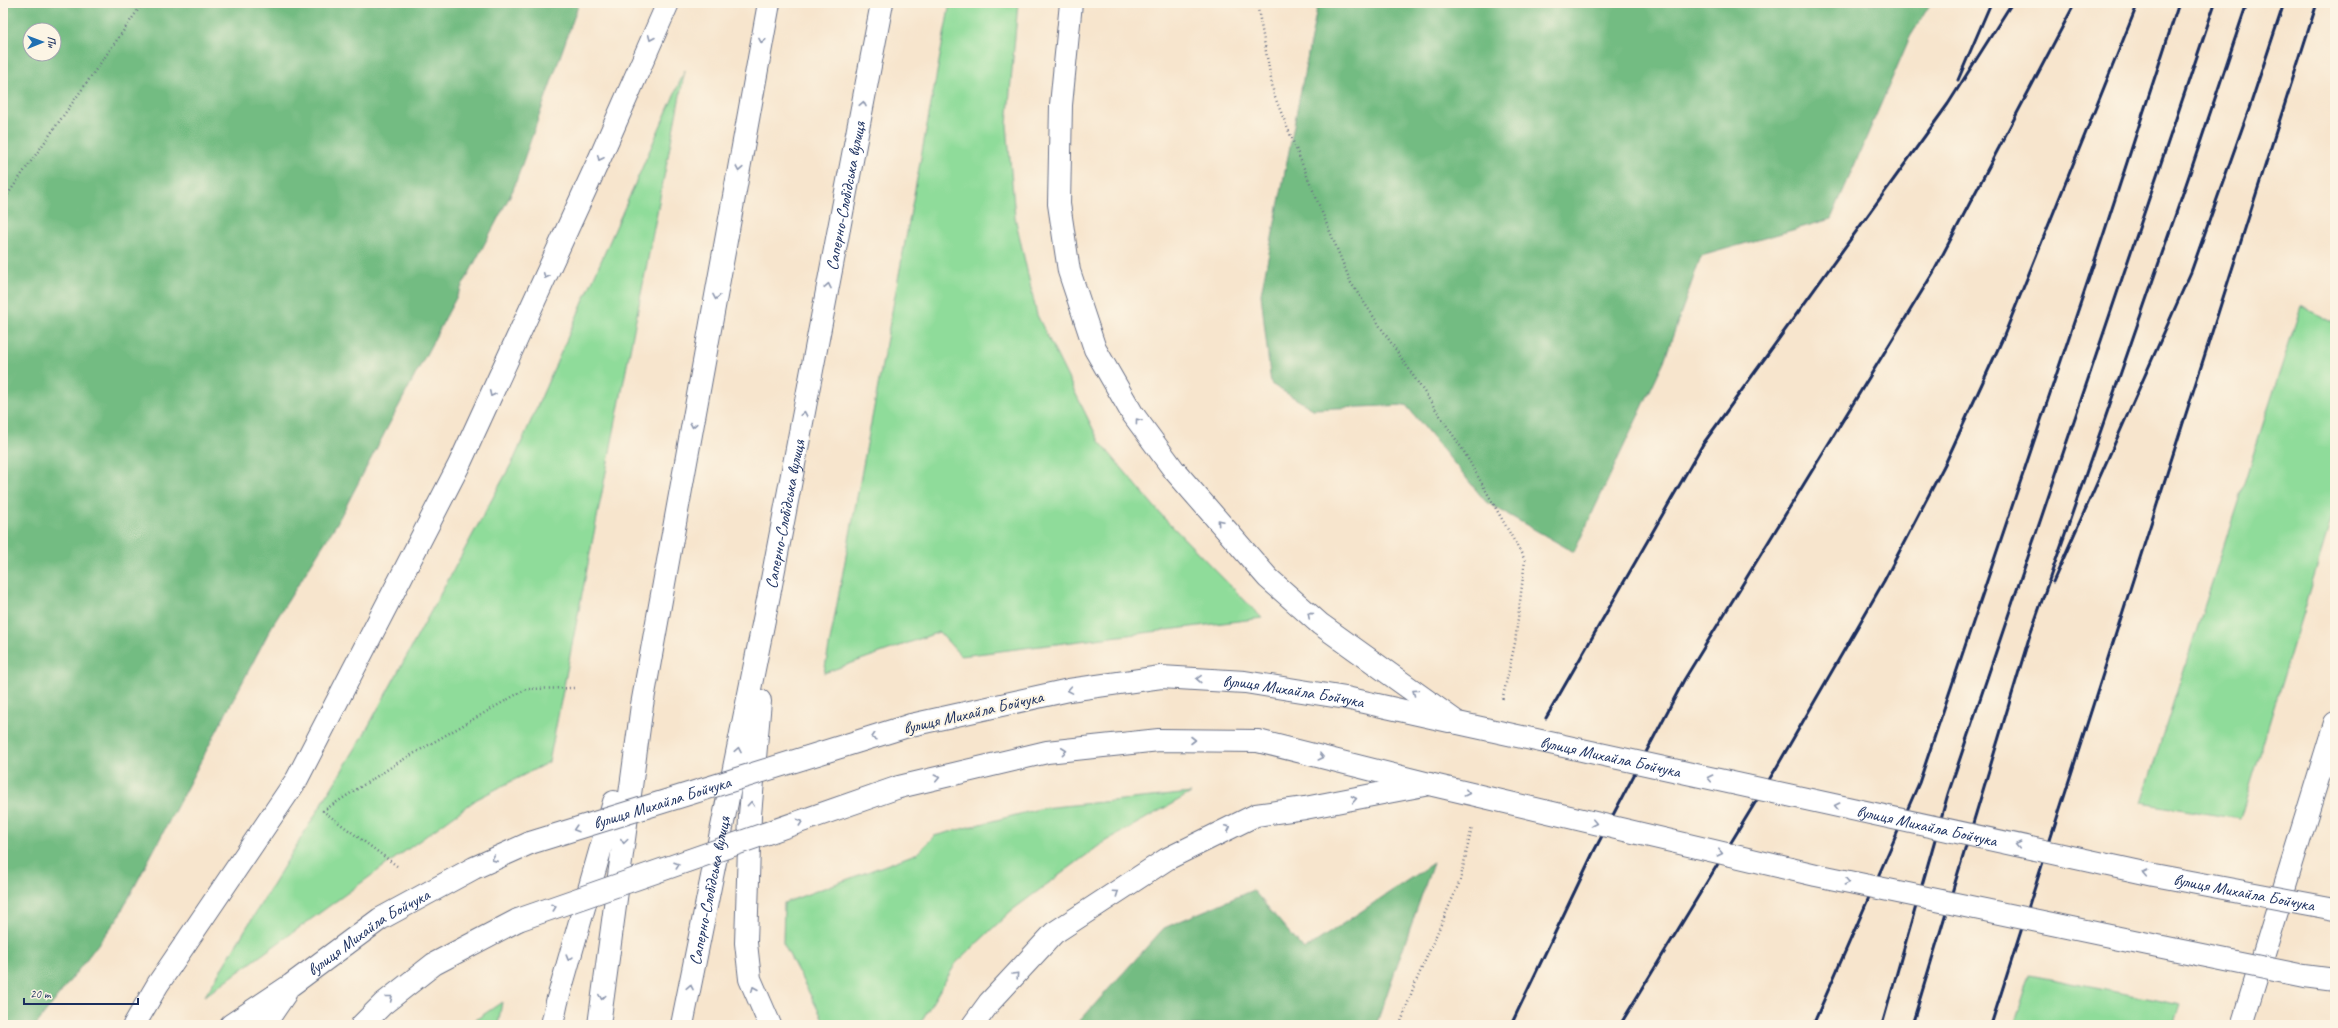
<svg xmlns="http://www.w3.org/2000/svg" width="2338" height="1028" font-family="Caveat,sans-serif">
  <rect width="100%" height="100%" fill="#fcf5e5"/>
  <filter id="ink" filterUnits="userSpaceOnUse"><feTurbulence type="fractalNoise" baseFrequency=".025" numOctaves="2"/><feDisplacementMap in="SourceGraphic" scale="8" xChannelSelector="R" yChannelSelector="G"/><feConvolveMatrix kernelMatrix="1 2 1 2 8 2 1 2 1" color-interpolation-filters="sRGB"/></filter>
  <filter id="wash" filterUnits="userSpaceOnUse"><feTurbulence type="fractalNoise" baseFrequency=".012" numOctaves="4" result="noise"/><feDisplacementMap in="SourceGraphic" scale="16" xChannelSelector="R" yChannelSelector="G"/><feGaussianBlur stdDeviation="0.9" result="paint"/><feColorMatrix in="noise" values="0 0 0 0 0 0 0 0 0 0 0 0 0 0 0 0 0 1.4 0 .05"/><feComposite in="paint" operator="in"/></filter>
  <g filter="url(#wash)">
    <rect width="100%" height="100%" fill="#f7e5cd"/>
    <g fill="#8fdc9a" stroke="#55867c">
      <polygon points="950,3 1018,3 1007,125 1015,217 1037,315 1099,441 1164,518 1262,618 961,656 939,632 824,673"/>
      <polygon points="685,70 549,762 477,799 205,996 363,736 515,457"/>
      <polygon points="2301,306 2335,324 2335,507 2240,819 2141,803"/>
      <polygon points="1191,793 1104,842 1011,911 956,963 919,1025 826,1025 783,943 784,903 918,853 934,836 1043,808"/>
      <polygon points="2030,975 2181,1005 2174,1025 2014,1025"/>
      <polygon points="502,1002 498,1025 468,1025"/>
    </g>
    <g fill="#73bc82" stroke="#477670" fill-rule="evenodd">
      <path d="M3,3H579L513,190L337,523L272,626L118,918L36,1025H3ZM30,30H54V54H30Z"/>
      <polygon points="1318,3 1931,3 1910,37 1831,219 1701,256 1664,361 1574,552 1486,502 1406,405 1313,409 1271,384 1261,294"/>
      <polygon points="1433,863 1376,1025 1076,1025 1164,928 1253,890 1304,950"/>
    </g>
  </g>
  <g filter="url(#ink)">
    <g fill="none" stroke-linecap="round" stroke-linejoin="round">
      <defs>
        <polyline id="tertiary" points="2242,1025 2335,723"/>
        <g id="primary">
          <polyline points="1071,3 1061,105 1059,204 1069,271 1095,349 1132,413 1174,470 1268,578 1320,624 1458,723"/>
          <polyline points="760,701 750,815 746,943 750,979 770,1025"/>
          <path id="s1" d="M911,725L1069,690L1161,677L1245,682L1346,698L1449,721"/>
          <polyline points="899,787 1047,752 1159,740 1258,741 1429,784"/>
          <polyline points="134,1025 158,984 297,779 459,465 603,151 668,3"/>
          <path id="s2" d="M231,1025L291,985L380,919L474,868L530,843"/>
          <polyline points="264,1025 285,994"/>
          <polyline points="362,1025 383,1004 434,964 518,920"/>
          <polyline points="552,1025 557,1002 614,802"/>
          <polyline points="599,1025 642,705 769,3"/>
          <path id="s3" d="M682,1025L770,590L882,3"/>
          <polyline points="973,1025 989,1003 1054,933 1167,859 1256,815 1305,808 1424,785"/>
        </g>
      </defs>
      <use href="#tertiary" stroke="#686f85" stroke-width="24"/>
      <use href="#primary" stroke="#686f85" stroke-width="24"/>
      <g stroke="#686f85" stroke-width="2.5" stroke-dasharray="1 3" stroke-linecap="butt">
        <polyline points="1257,3 1274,95 1351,283 1463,450 1525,560 1515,643 1502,701"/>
        <polyline points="3,201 143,3"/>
        <polyline points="397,866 323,811 399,762 526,689 574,688"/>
        <polyline points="1400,1025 1414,986 1460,881 1472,827"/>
      </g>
      <use href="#tertiary" stroke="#fff" stroke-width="22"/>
      <use href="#primary" stroke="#fff" stroke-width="22"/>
      <g stroke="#1b2f5e" stroke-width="3">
        <polyline points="1958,80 1991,3"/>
        <polyline points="2053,582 2191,272 2249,109 2284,3"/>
        <polyline points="1546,718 1703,444 1948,104 2012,3"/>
        <polyline points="1511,1025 1593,853 1684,680 1933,273 2075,3"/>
        <polyline points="1620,1025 1775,770 1884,581 1946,462 2003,338 2138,3"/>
        <polyline points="1813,1025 1919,783 2104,233 2179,3"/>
        <polyline points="1882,1025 1948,794 2215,3"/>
        <polyline points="1912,1025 2029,638 2192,167 2247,3"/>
        <polyline points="1991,1025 2317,3"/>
      </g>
      <defs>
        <g id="primary-bridge">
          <path id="s4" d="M1458,723L2154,875L2335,909"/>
          <polyline points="1429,784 1816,875 2148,944 2304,976 2335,980"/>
          <path id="s5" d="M530,843L911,725"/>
          <polyline points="518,920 899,787"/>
        </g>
      </defs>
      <use href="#primary-bridge" stroke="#686f85" stroke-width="24" stroke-linecap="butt"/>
      <use href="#primary-bridge" stroke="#fff" stroke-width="22"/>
    </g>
    <defs><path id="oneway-chevron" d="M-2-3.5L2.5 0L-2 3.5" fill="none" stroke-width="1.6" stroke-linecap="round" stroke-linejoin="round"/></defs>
    <g stroke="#8d97ae">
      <use href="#oneway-chevron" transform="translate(651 38) rotate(113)"/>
      <use href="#oneway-chevron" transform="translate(762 41) rotate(100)"/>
      <use href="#oneway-chevron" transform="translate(863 104) rotate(-79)"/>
      <use href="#oneway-chevron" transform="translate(600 158) rotate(115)"/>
      <use href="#oneway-chevron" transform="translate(739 169) rotate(100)"/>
      <use href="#oneway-chevron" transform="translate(546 276) rotate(115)"/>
      <use href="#oneway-chevron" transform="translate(828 286) rotate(-79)"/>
      <use href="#oneway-chevron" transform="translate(716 297) rotate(100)"/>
      <use href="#oneway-chevron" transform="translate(492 394) rotate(115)"/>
      <use href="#oneway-chevron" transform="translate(804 414) rotate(-79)"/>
      <use href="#oneway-chevron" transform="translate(1138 421) rotate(-127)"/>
      <use href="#oneway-chevron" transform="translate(693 425) rotate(100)"/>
      <use href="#oneway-chevron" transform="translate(1220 522) rotate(-131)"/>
      <use href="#oneway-chevron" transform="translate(1310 615) rotate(-139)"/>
      <use href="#oneway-chevron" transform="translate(1199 679) rotate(-177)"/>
      <use href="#oneway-chevron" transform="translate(1070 690) rotate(170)"/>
      <use href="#oneway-chevron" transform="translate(1415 692) rotate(-144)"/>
      <use href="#oneway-chevron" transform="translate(874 737) rotate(163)"/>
      <use href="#oneway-chevron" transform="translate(1193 740)"/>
      <use href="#oneway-chevron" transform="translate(738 750) rotate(-79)"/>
      <use href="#oneway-chevron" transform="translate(1064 751) rotate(-6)"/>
      <use href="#oneway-chevron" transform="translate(1321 757) rotate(14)"/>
      <use href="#oneway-chevron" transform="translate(937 778) rotate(-13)"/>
      <use href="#oneway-chevron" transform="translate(1710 778) rotate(-168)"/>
      <use href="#oneway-chevron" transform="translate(1467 793) rotate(13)"/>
      <use href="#oneway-chevron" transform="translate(1354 799) rotate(-11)"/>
      <use href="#oneway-chevron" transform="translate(751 804) rotate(-85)"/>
      <use href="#oneway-chevron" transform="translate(1837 806) rotate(-168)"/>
      <use href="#oneway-chevron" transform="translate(800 822) rotate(-19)"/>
      <use href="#oneway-chevron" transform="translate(1594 823) rotate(13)"/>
      <use href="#oneway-chevron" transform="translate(1228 828) rotate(-26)"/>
      <use href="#oneway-chevron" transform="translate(576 829) rotate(163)"/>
      <use href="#oneway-chevron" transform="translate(624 841) rotate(98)"/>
      <use href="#oneway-chevron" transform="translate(2018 845) rotate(-168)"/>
      <use href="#oneway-chevron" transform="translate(1720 853) rotate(13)"/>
      <use href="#oneway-chevron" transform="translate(494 859) rotate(156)"/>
      <use href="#oneway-chevron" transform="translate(677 865) rotate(-19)"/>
      <use href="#oneway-chevron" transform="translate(2145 873) rotate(-168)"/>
      <use href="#oneway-chevron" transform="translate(1847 882) rotate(12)"/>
      <use href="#oneway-chevron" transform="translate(1116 893) rotate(-34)"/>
      <use href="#oneway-chevron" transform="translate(554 907) rotate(-19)"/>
      <use href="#oneway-chevron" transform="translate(569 958) rotate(106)"/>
      <use href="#oneway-chevron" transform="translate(1016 975) rotate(-47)"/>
      <use href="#oneway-chevron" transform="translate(690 987) rotate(-79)"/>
      <use href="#oneway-chevron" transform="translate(754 989) rotate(-113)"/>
      <use href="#oneway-chevron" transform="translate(602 997) rotate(98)"/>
      <use href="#oneway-chevron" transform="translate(390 998) rotate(-38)"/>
    </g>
  </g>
  <g text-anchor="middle" stroke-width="4" stroke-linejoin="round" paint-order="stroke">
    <g font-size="17" fill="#1b2f5e" stroke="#fcf5e5">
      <text dy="6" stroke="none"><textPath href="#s3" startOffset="845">Саперно-Слобідська вулиця</textPath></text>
      <text dy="6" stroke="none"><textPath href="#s3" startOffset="521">Саперно-Слобідська вулиця</textPath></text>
      <text dy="6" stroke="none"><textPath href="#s1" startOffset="388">вулиця Михайла Бойчука</textPath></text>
      <text transform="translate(973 712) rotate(-13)" y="6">вулиця Михайла Бойчука</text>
      <text dy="6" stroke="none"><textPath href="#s4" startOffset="156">вулиця Михайла Бойчука</textPath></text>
      <text dy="6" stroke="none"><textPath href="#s5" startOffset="138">вулиця Михайла Бойчука</textPath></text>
      <text dy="6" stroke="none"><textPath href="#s4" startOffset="480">вулиця Михайла Бойчука</textPath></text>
      <text dy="6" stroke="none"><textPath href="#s3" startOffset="137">Саперно-Слобідська вулиця</textPath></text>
      <text dy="6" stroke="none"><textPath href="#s4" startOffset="804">вулиця Михайла Бойчука</textPath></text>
      <text dy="6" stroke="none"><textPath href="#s2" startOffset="166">вулиця Михайла Бойчука</textPath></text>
    </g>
  </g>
  <rect width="2338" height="1028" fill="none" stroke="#fcf5e5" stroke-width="16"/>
  <g transform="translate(42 42) rotate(89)"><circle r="19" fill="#fcf5e5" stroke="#a2a6af"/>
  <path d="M0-3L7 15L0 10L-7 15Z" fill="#1f6fb2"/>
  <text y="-6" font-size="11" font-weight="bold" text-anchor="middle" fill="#1b2f5e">Пн</text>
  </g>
  <path d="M24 998v6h114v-6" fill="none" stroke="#1b2f5e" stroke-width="2"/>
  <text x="30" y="998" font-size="12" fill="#1b2f5e" stroke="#fcf5e5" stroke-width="3" paint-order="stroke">20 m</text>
</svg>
